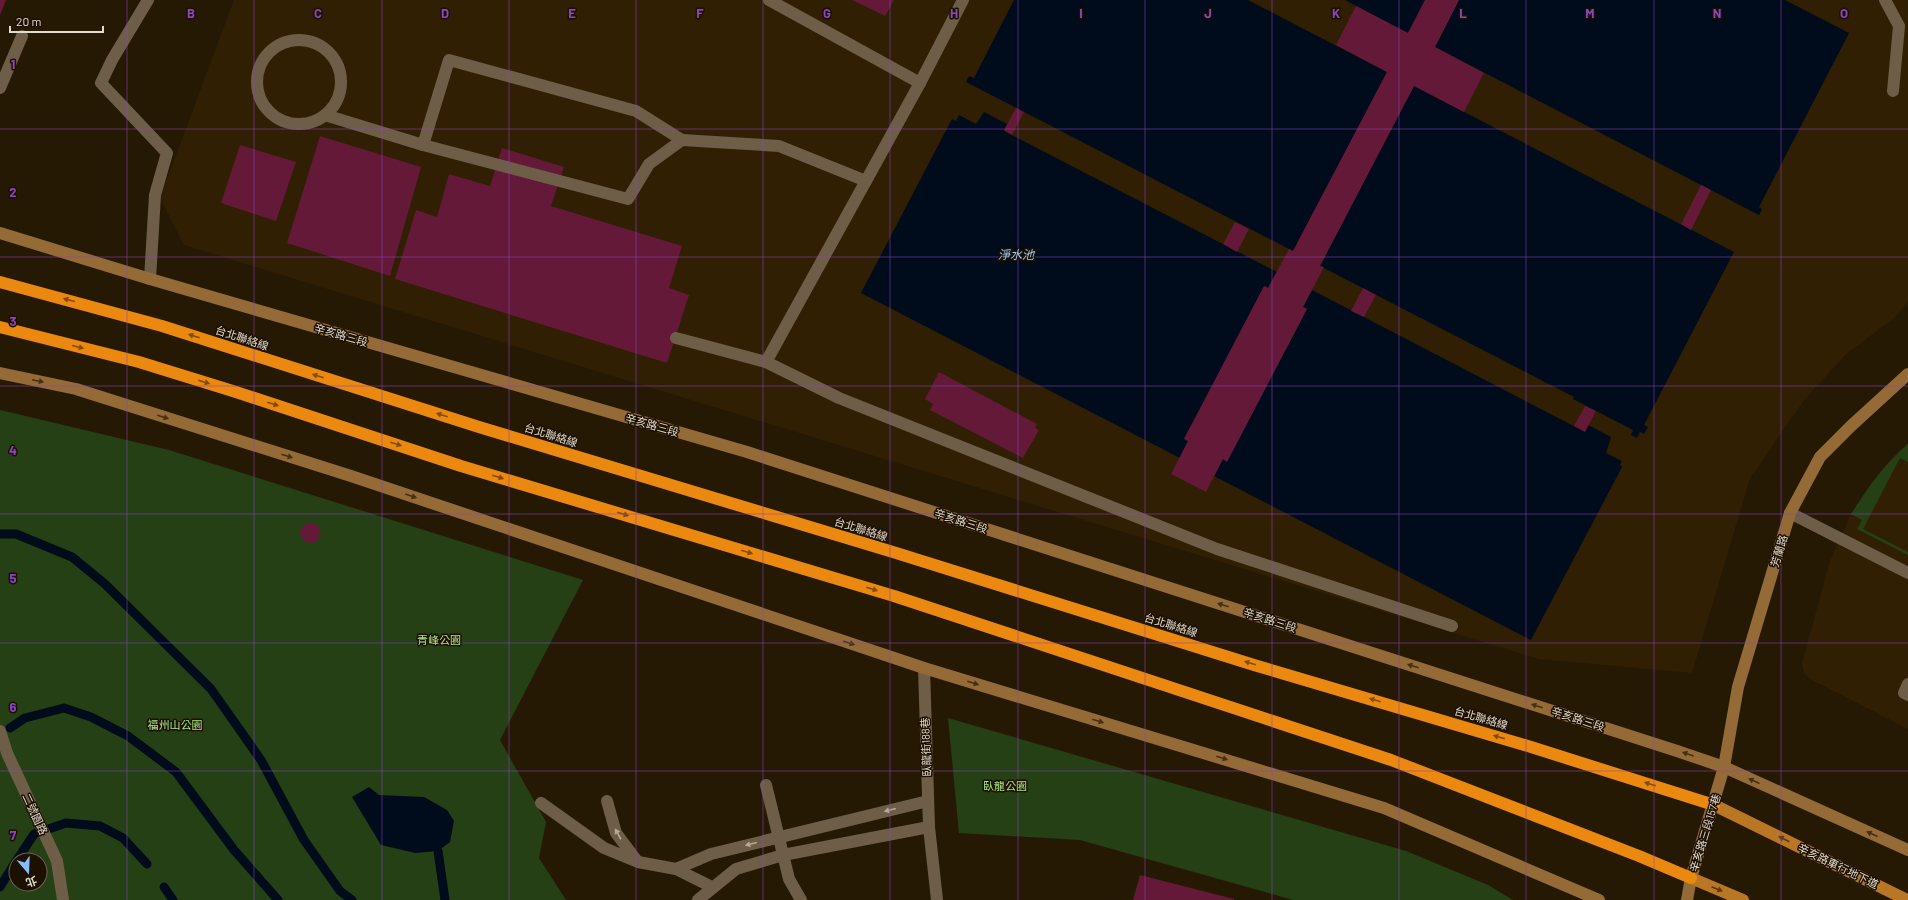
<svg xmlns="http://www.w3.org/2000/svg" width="1908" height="900" font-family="Barlow,'Noto Sans TC',sans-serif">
  <rect width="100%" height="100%" fill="#261904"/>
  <g fill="#301f03">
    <polygon points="234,0 1908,0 1908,302 1894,318 1845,355 1805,399 1750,478 1692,673 1539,659 184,245 160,198"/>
    <polygon points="1908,444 1908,729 1810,679 1804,673 1802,663 1830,561 1851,514 1871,483 1893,457"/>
  </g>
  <g fill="#254015" fill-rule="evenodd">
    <path d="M0,410L169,450L583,580L500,740L546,822L539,858L566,900H0ZM16,860H40V884H16Z"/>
    <path d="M1908,444V462L1900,458L1863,529L1908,552V555L1857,529L1862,520L1851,514C1868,488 1884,464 1908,444Z"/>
    <polygon points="948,718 1406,851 1488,885 1513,900 1293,900 1080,840 959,833"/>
  </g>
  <g fill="#000b1c">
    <polygon points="1014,0 1248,0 1387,72 1293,251 966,82 969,76 974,78"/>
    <polygon points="1345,0 1425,0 1408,33"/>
    <polygon points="1459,0 1785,0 1849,33 1759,207 1762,209 1759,215 1435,47"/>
    <polygon points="1414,86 1734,252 1644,425 1648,427 1644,434 1640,432 1637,438 1631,435 1633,430 1573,399 1574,397 1320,266"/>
    <polygon points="984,112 1007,124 1004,131 1277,272 1268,288 1264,287 1184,439 1188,441 1180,458 861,293 952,119 956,121 959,115 976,124"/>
    <polygon points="1312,290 1585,432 1588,425 1611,437 1606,453 1622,461 1620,465 1622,467 1531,640 1214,476 1223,459 1227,461 1307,309 1303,307"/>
    <polygon points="369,787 379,795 424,797 447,810 454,821 450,842 438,851 415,853 381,845 352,797"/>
  </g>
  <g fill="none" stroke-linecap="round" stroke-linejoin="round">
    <g stroke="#000b1c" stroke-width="9">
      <polyline points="0,534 16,534 72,557 105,584 211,689 261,760 304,840 340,891 352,900"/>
      <polyline points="10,728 25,718 64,708 91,717 128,736 176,772 234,850 278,900"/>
      <polyline points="438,851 445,900"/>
      <polyline points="17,860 34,834 66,823 100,826 123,838 147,864"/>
      <polyline points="0,887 16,861"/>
      <polyline points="164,887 173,900"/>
    </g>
  </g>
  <g fill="#641939">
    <polygon points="0,0 6,0 0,15"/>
    <polygon points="852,0 894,0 885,16"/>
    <polygon points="1425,0 1459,0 1435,47 1484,73 1464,112 1414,86 1320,266 1324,267 1303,307 1307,309 1227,462 1223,459 1206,492 1171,474 1188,441 1184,439 1264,286 1268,288 1289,249 1293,251 1387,72 1336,45 1356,6 1408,33"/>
    <polygon points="1016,108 1024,112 1012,135 1004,130"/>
    <polygon points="320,136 421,167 390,276 287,243"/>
    <polygon points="240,145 296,162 276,221 221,203"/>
    <polygon points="502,148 564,167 551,206 682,246 669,288 689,295 667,363 395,279 416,210 437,217 449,174 490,186"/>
    <polygon points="1701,185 1711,190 1691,230 1681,224"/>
    <polygon points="1235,222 1249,229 1237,252 1223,244"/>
    <polygon points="1363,288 1376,295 1364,317 1351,311"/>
    <polygon points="939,372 1037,424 1035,428 1039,430 1023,458 930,410 933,404 925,399"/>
    <polygon points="1585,406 1596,411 1585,432 1574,426"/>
    <polygon points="306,523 317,524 321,534 315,543 305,542 299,532"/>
    <polygon points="1140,875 1234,899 1234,900 1133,900"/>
  </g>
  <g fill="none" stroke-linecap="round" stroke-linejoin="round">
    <g stroke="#6e5e48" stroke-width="12">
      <polyline points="148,0 112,60 101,83 167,153 155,195 150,279"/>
      <polyline points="769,0 920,83"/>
      <polyline points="963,0 920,83 766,362 839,398 1217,549 1452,626"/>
      <polyline points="1885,0 1899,26 1893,91"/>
      <circle cx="299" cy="82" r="42"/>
      <polyline points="0,88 22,36"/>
      <polyline points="325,115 423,145 628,199 649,164 682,140"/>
      <polyline points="423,145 449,60 636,111 682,140 779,146 866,181"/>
      <polyline points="676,338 766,362"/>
      <polyline points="1790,513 1908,573"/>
      <polyline points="1908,684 1904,693 1908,695"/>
      <polyline points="0,731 7,753 57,861 63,900"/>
      <polyline points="766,785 789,879 801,900"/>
      <polyline points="607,801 616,833 637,861"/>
      <polyline points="541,803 604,848 638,862 676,869 712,887"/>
      <polyline points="676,869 711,854 928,801"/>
      <polyline points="698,900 736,869 783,855 929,827"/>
    </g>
    <polyline stroke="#6e5e48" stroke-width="12" points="924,668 929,827 937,900"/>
    <g stroke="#946b37" stroke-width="12">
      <polyline points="0,233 150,279 747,452 1677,751 1724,767 1908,850"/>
      <polyline points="0,373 76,389 351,476 924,668 1384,808 1599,900"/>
      <polyline points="1687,900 1691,878 1724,767 1738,687 1790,513 1820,457 1851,426 1908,374"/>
    </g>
    <g stroke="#b97726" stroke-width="12">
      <polyline points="1714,805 1907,900"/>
      <polyline points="1691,878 1743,900"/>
    </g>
    <g stroke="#eb880f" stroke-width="12">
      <polyline points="0,282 162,326 479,427 893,552 1254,665 1528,746 1714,805"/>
      <polyline points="0,327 139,362 236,392 461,466 894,596 1391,760 1639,856 1691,878"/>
    </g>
  </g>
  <defs><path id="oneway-solid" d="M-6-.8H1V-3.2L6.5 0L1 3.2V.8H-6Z"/></defs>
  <g fill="#844c08">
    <use href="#oneway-solid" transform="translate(69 300) rotate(-165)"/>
    <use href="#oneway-solid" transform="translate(194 336) rotate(-162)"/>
    <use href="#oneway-solid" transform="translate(78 347) rotate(14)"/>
    <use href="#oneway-solid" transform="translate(318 376) rotate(-162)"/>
    <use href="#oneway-solid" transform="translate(204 382) rotate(17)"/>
    <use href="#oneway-solid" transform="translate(273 404) rotate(18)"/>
    <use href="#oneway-solid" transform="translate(442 415) rotate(-162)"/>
    <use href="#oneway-solid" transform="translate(396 444) rotate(18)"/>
    <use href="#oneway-solid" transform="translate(498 477) rotate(17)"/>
    <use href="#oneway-solid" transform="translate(623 514) rotate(17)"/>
    <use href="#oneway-solid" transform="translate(747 552) rotate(17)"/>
    <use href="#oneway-solid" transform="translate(872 589) rotate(17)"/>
    <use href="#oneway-solid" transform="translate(1250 663) rotate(-163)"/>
    <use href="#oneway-solid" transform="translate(1375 700) rotate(-164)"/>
    <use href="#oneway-solid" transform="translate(1499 737) rotate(-164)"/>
    <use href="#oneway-solid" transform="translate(1650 784) rotate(-163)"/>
  </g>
  <g fill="#463013">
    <use href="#oneway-solid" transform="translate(38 381) rotate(12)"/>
    <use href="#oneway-solid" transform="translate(163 417) rotate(18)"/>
    <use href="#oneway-solid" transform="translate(287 456) rotate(17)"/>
    <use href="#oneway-solid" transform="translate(411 496) rotate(19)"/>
    <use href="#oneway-solid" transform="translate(1223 605) rotate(-162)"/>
    <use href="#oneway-solid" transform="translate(849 643) rotate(18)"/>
    <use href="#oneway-solid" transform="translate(1413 666) rotate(-162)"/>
    <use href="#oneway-solid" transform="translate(973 683) rotate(17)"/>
    <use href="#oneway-solid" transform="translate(1537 706) rotate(-162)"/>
    <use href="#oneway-solid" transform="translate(1098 721) rotate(17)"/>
    <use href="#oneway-solid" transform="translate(1688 754) rotate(-161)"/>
    <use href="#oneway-solid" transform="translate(1222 758) rotate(17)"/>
    <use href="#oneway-solid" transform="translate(1754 781) rotate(-156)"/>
    <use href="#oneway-solid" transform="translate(1872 834) rotate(-156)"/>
  </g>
  <g fill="#b4a998">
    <use href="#oneway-solid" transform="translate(890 810) rotate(166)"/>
    <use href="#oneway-solid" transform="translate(618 834) rotate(-119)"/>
    <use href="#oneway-solid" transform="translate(751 844) rotate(166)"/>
  </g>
  <g fill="#5b390f">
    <use href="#oneway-solid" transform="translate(1784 839) rotate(-153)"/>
    <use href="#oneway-solid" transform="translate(1717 889) rotate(23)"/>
  </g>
  <path fill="none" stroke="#8b46c1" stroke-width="1" stroke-opacity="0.55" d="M127,0V900M254,0V900M382,0V900M509,0V900M636,0V900M763,0V900M890,0V900M1018,0V900M1145,0V900M1272,0V900M1399,0V900M1526,0V900M1654,0V900M1781,0V900M0,129H1908M0,257H1908M0,386H1908M0,514H1908M0,643H1908M0,771H1908"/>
  <g text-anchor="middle" stroke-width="3" stroke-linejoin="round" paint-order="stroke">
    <g font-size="11" fill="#e3dbce" stroke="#1c1000">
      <text transform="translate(341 335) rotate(16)" y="4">辛亥路三段</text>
      <text transform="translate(242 338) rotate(18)" y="4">台北聯絡線</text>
      <text transform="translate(652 425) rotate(16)" y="4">辛亥路三段</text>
      <text transform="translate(551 435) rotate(17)" y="4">台北聯絡線</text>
      <text transform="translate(961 521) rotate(18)" y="4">辛亥路三段</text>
      <text transform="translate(861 529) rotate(17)" y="4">台北聯絡線</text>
      <text transform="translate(1779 551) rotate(-73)" y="4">芳蘭路</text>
      <text transform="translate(1270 620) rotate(18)" y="4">辛亥路三段</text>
      <text transform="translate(1171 625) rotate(17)" y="4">台北聯絡線</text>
      <text transform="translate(1481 718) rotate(16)" y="4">台北聯絡線</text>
      <text transform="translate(1578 719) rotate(18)" y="4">辛亥路三段</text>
      <text transform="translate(926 747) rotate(-92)" y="4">臥龍街188巷</text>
      <text transform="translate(35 814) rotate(65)" y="4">二號園路</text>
      <text transform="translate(1705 833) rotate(-73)" y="4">辛亥路三段157巷</text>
      <text transform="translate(1838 866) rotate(26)" y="4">辛亥路車行地下道</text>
    </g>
    <g font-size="11" fill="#a8e687" stroke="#1c1000">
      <text x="439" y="644">青峰公園</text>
      <text x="175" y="729">福州山公園</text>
      <text x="1005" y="790">臥龍公園</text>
    </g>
    <g font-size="12" font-style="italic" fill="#9ecbfc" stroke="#1c1000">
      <text x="1016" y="259">淨水池</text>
    </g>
  </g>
  <g font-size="13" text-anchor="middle" font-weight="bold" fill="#8b46c1" stroke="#1c1000" stroke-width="3" stroke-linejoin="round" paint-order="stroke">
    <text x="191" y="18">B</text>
    <text x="318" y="18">C</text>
    <text x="445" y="18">D</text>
    <text x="572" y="18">E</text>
    <text x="700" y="18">F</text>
    <text x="827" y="18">G</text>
    <text x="954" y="18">H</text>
    <text x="1081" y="18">I</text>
    <text x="1208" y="18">J</text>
    <text x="1336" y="18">K</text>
    <text x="1463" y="18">L</text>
    <text x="1590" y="18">M</text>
    <text x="1717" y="18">N</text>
    <text x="1844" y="18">O</text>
    <text x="13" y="69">1</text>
    <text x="13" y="197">2</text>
    <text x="13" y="326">3</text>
    <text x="13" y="455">4</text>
    <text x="13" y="583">5</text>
    <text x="13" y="712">6</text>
    <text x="13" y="840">7</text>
  </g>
  <g transform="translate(28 872) rotate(161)"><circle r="19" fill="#1c1000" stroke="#6c6152"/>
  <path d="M0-3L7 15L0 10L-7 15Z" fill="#88bafc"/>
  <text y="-6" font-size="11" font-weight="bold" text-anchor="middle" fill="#e3dbce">北</text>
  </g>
  <path d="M10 26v6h93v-6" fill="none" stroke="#e3dbce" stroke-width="2"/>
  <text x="16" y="26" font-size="12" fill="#e3dbce" stroke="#1c1000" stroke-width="3" paint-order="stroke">20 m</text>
</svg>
